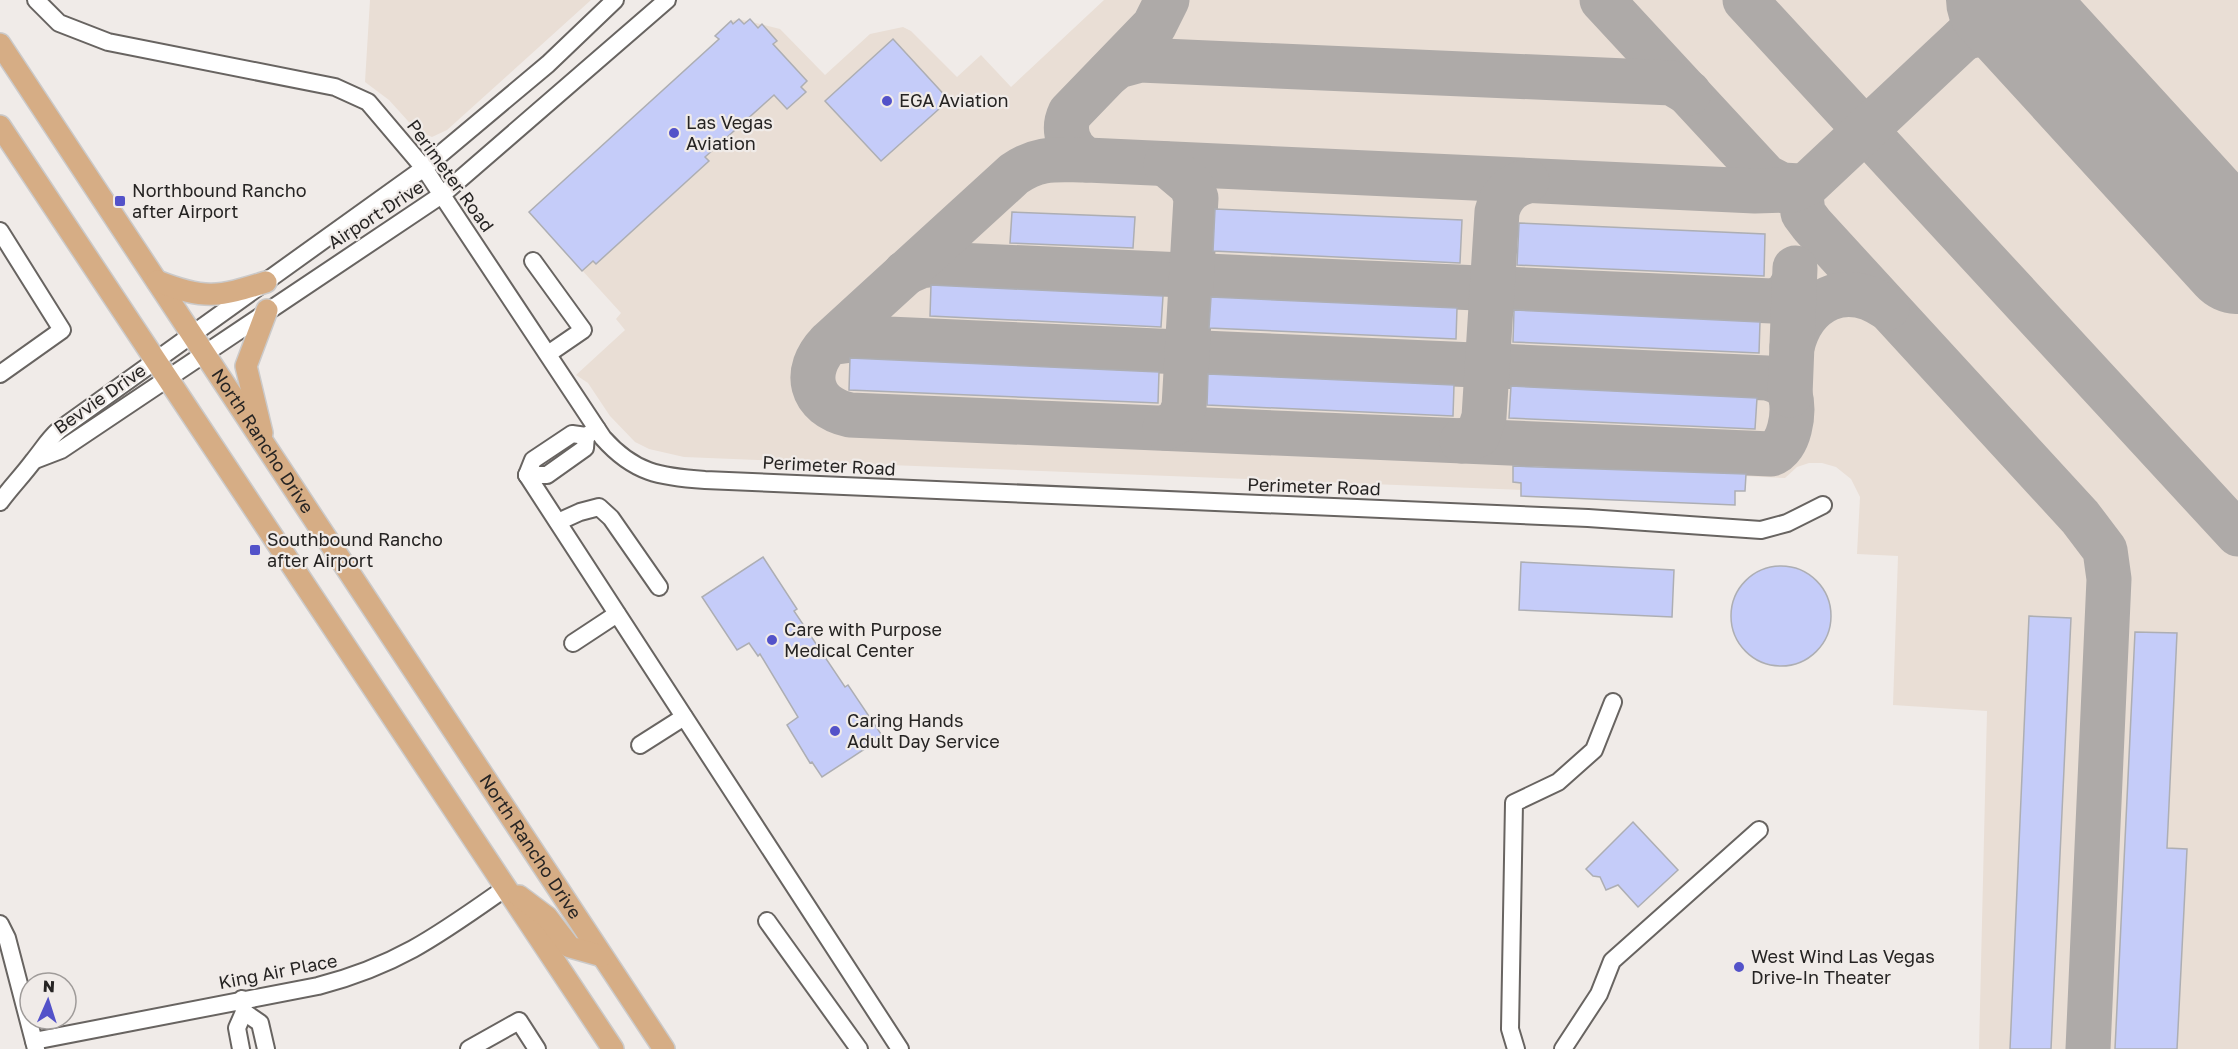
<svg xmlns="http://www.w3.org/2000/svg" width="2238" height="1049" font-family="'Golos Text',sans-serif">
  <rect width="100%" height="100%" fill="#f0ebe8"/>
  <g fill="#e9ded5">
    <polygon points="370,0 591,0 447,130 432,137 417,131 389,100 365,82"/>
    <polygon points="1104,0 2238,0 2238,1049 1979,1049 1987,711 1893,705 1898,556 1857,554 1860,497 1851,479 1836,467 1822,463 1809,463 1797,467 1785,478 1526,466 1524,490 684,457 649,449 635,442 610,416 588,383 576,375 625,330 616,319 621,313 529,212 718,40 715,36 731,21 739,19 780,29 825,75 870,34 903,27 911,31 957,77 981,55 1011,87"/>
  </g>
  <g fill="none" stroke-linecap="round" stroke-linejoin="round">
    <g stroke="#aeaaa8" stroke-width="45">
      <polyline points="1602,0 1766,177 1782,185 1800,186"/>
      <polyline points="1745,0 2238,534"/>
      <polyline points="2029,0 2030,21 2036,36"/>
      <path d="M1964,38C1993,28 2016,34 2044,45"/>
      <polyline points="1109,73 1118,66 1140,60 1672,83 1689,93"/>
      <path d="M1087,160C1070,150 1061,132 1070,113L1154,26L1167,0"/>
      <polyline points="1801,196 1803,213 1812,225 2080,517 2105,550 2109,579 2088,1049"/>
      <polyline points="905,273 921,266 935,264 1772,301 1785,297 1794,282"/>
      <path d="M829,343L866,338L1767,378C1776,380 1787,384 1790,394C1795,412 1790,448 1771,454L850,415C809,406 802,371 829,343L1014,174C1040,156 1057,160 1087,160L1755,191L1792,190L1809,183L1969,33L1976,14L1977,0"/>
      <path d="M1792,347C1804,299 1846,279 1887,308"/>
      <polyline points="1790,395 1795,268"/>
      <polyline points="1165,428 1178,421 1184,407 1196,198 1191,185 1166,164"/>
      <path d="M1462,441L1478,435L1484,417L1497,212C1501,195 1511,186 1527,181"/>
    </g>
    <polyline stroke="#aeaaa8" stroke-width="114" points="2003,0 2238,257"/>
  </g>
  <g fill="#c5ccf9" stroke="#adaeb3" stroke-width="1.5">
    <polygon points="739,19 744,24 750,19 758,28 762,24 777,41 773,44 807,81 801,87 806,92 787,109 774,95 705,157 709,161 596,264 593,261 582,271 529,212 719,39 715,36 731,21 733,24"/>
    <polygon points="893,39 949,100 881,161 825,101"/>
    <polygon points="1215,209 1462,220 1460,263 1213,251"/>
    <polygon points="1012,212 1135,217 1133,248 1010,243"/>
    <polygon points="1519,223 1765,234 1764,276 1517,265"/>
    <polygon points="931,285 1163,296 1161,327 930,316"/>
    <polygon points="1211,297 1457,308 1456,339 1209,328"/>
    <polygon points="1514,310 1760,322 1759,353 1513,342"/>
    <polygon points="850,358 1159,372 1158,403 849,390"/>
    <polygon points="1208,374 1454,385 1453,416 1207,405"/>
    <polygon points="1511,386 1757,398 1755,429 1509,418"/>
    <polygon points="1513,466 1746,474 1745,491 1735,491 1735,505 1521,496 1521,483 1513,482"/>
    <polygon points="763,557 797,609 794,611 845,687 848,685 883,737 822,777 812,762 810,763 787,725 798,717 760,654 758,656 749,643 737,650 702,597"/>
    <polygon points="1521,562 1674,570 1672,617 1519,610"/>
    <circle cx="1781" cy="616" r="50"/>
    <polygon points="2029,616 2071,618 2051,1049 2010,1049"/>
    <polygon points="2135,632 2177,633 2167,848 2187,849 2177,1049 2115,1049"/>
    <polygon points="1633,822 1678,870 1638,907 1618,885 1606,890 1600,877 1593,876 1586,869"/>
  </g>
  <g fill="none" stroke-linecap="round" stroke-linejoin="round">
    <defs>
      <g id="minor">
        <path d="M36,0L59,23L108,42L335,87L368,102L424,168L603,438C634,473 660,477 705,480L1588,518L1761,530L1787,523L1823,505"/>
        <polyline points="0,231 62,330 0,374"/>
        <polyline points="533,261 583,330 548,354"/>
        <polyline points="35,460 61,450 443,194 667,0"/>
        <polyline points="527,475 900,1049"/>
        <polyline points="527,475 533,460 572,434 586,436 597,429"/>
        <polyline points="527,475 547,475 585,448 586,436"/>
        <path d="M0,502C11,487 23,475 34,460C43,449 48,440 59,430L424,168L548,64L615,0"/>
        <polyline points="558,522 580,512 599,507 611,518 659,587"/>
        <polyline points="573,643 617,614"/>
        <polyline points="640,745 684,717"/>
        <polyline points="767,921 859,1049"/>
        <polyline points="0,924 7,938 36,1049"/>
        <polyline points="244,1012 260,1023 266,1049"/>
        <path d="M34,1041L318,986C399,965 440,934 507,887"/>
        <polyline points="241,1049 237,1028 244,1012 242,999"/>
        <polyline points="469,1049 519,1021 537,1049"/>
        <polyline points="1516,1049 1510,1029 1514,803 1558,782 1594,750 1613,702"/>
        <polyline points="1563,1049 1599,994 1612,961 1759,830"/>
      </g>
      <g id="major">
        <path id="s1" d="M0,44L664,1049"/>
        <polyline points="0,126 613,1049"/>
        <path d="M157,281C205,300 218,297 266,282"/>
        <polyline points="262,433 246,366 267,310"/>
        <polyline points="519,896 547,917 570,947 602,956"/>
      </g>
    </defs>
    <use href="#minor" stroke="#686461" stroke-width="20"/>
    <use href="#major" stroke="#cbcaca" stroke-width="24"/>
    <use href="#minor" stroke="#fff" stroke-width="16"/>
    <use href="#major" stroke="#d6ad85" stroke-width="21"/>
  </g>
  <g fill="#5352c9" stroke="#f0ebe8" stroke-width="2">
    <circle cx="887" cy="101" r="6"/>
    <circle cx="674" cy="133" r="6"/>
    <rect x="114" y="195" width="12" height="12" rx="3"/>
    <rect x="249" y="544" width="12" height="12" rx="3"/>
    <circle cx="772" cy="640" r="6"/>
    <circle cx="835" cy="731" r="6"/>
    <circle cx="1739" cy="967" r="6"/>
  </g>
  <g text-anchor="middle" stroke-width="4.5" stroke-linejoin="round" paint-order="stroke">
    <g font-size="18" fill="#262423" stroke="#f0ebe8" text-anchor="start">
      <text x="899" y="107">EGA Aviation</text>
      <text x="686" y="129">Las Vegas<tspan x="686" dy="21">Aviation</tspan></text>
      <text x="132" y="197">Northbound Rancho<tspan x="132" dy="21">after Airport</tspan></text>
      <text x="267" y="546">Southbound Rancho<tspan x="267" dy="21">after Airport</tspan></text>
      <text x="784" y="636">Care with Purpose<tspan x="784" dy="21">Medical Center</tspan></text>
      <text x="847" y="727">Caring Hands<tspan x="847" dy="21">Adult Day Service</tspan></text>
      <text x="1751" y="963">West Wind Las Vegas<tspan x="1751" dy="21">Drive-In Theater</tspan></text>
    </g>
    <g font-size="18" fill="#262423" stroke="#f0ebe8">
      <text transform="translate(450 176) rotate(54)" y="6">Perimeter Road</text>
      <text transform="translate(376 215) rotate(-33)" y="6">Airport Drive</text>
      <text transform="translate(100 399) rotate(-35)" y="6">Bevvie Drive</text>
      <text dy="6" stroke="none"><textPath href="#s1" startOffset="476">North Rancho Drive</textPath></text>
      <text transform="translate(829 466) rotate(3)" y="6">Perimeter Road</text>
      <text transform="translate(1314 487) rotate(2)" y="6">Perimeter Road</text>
      <text dy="6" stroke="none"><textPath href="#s1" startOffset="962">North Rancho Drive</textPath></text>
      <text transform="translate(278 972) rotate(-11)" y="6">King Air Place</text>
    </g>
  </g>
  <g transform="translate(48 1001) rotate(3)"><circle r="28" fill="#f0ebe8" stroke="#9f9b99" stroke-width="1.5"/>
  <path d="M0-4.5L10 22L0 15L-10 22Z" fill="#5352c9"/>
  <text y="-9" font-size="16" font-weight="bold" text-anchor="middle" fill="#262423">N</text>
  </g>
</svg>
